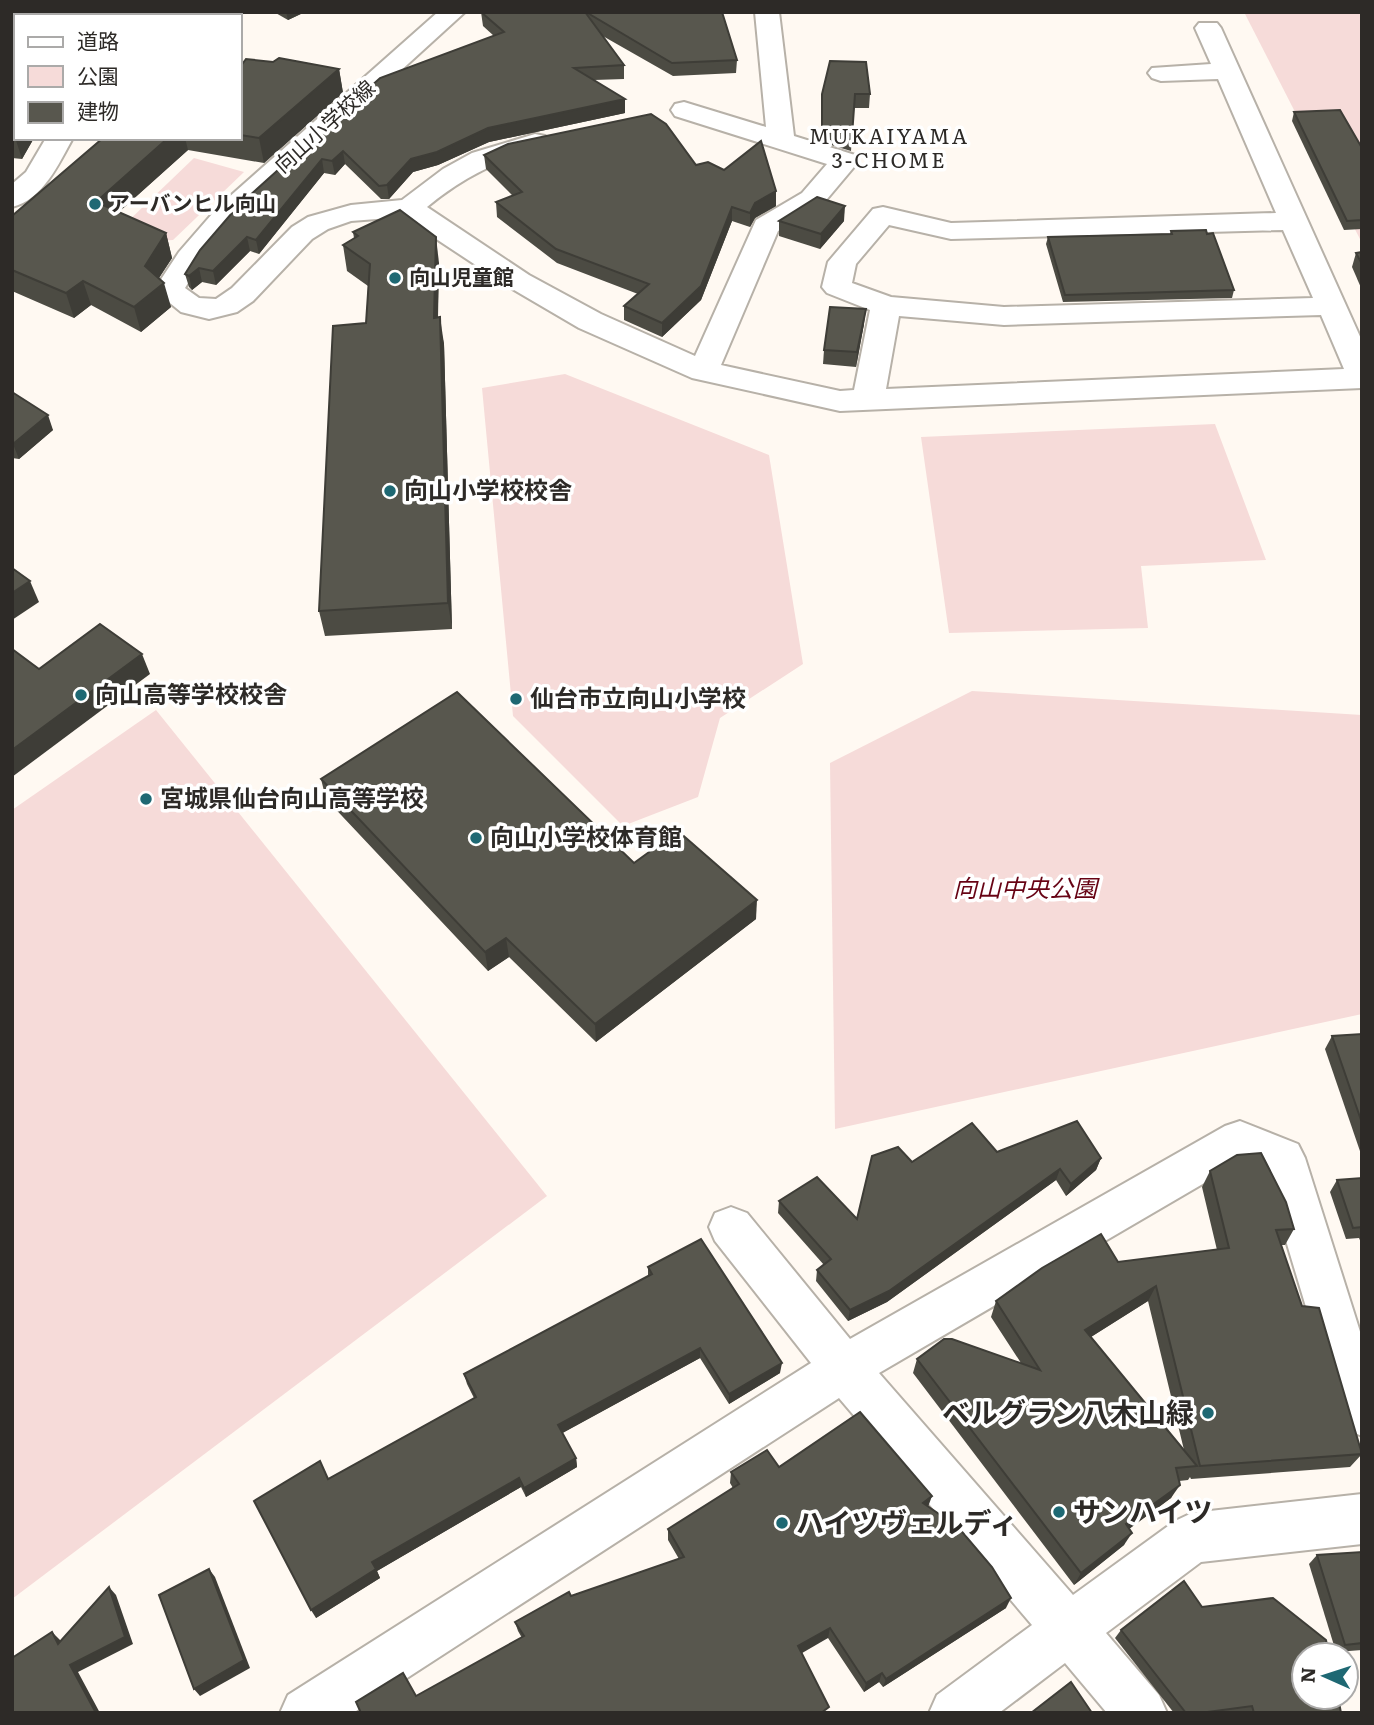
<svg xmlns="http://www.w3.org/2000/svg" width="1374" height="1725" font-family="Literata,'Noto Sans JP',serif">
  <rect width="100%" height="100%" fill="#fff9f2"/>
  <g fill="#f6dbd9">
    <polygon points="1244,12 1362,12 1362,243"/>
    <polygon points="194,158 244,172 173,240 156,241 121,228"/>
    <polygon points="565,374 769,455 803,664 720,718 698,797 623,826 513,716 482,388"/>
    <polygon points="1215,424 1266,560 1141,566 1148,628 949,633 921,437"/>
    <polygon points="972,691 1362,715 1362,1014 835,1129 830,763"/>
    <polygon points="156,710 547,1196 12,1599 12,810"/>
  </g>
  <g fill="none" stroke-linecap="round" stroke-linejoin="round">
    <defs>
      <g id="minor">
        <polygon points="12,12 23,16 16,16 16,30 12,30"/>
        <path d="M438,12H465L239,218L201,262L185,288L199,298L216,299L232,288L292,227L308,217L351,205L402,200L443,169L472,153L535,134L545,136L548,142L545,148C499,159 463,177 427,207L529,275L601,314L695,356L756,220L802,193L827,164L675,116L671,110L675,104L684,102L766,127L755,12H779L794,136L855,155L859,161L822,205L778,231L721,365L840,391L854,390L870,310L827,293L822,287L828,262L873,209L883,207L951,223L1276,213L1218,79L1161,81L1152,78L1148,73L1152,68L1211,64L1195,28L1199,23H1217L1221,28L1362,341V388L840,411L692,378L579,328L509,287L403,217L351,221L328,229L312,239L253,301L237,312L209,319L181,312L154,290L179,252L219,206ZM889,225L951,239L1283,230L1313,298L1004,307L891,297L852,283L856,264ZM1321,315L1344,369L886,389L899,316L1004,325Z"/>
        <path d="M46,138H73C59,163 43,200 12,207V184L26,172Z"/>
        <polygon points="1240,1121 1298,1144 1305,1158 1362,1338 1362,1436 1345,1429 1338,1413 1265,1171 1242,1161 879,1373 1073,1595 1175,1521 1192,1513 1362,1494 1362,1544 1201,1562 1106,1633 1159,1695 1167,1713 1107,1713 1065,1663 999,1713 929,1713 937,1695 1032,1625 839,1398 353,1713 280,1713 288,1695 811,1363 715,1241 709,1227 715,1213 731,1207 747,1213 850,1339 1225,1126"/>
      </g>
    </defs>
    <use href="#minor" stroke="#b7b1a8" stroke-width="4"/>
    <use href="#minor" fill="#fff" fill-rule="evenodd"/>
  </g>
  <g fill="#4c4b43" fill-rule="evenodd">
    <polygon points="274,12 305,12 288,20"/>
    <polygon points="481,12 722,12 737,60 736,73 673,76 601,35 624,65 624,79 594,80 625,99 625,113 489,142 438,165 413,172 389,199 381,199 345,164 335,175 324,173 259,254 250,251 216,285 202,282 192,290 189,287 185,274 238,206 494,36 483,26"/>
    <polygon points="240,67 339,69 343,93 264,163 188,150 119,212 166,233 172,258 159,278 171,307 141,332 91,305 74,318 12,291 12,216 103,138 240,138"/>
    <polygon points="12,90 16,138 34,138 22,159 12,158"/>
    <polygon points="822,94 870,94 869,108 854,108 851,151 821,142"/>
    <polygon points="1294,112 1362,148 1362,229 1344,230 1292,121"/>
    <polygon points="484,155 696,165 776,191 776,206 755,218 750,227 732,221 701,300 662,337 624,320 624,306 638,294 557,263 497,217 496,202 513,196 486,169"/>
    <polygon points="779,221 844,221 820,249 779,236"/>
    <polygon points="1171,231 1207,234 1234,290 1232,298 1063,302 1046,244 1048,237 1170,234"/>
    <polygon points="353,232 439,263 438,318 444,344 452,629 325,636 319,611 366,323 368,286 347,271 343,245 354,238"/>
    <polygon points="1362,252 1362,290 1352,267 1356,253"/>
    <polygon points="864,324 856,367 823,364 824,350"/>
    <polygon points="12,392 53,430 19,459 12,458"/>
    <polygon points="321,779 634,863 756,919 596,1042 509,957 488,971 326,799"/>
    <polygon points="1362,1034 1362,1157 1325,1049 1332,1036"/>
    <polygon points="997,1152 1101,1158 1096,1170 1066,1196 1056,1180 887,1302 848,1321 816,1281 817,1270 824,1265 778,1213 779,1201 857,1219 912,1162"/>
    <path d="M1210,1171L1294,1229L1285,1245H1281L1302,1306L1362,1454L1350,1467L1191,1479L1190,1477L1188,1480L1179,1481L1171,1498L1129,1529L1124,1545L1074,1585L913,1373L917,1359L1021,1363L991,1317L996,1301L1118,1262L1217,1250L1202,1187ZM1148,1301L1184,1450L1091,1337Z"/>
    <polygon points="1362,1178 1362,1245 1359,1238 1346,1239 1330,1192 1337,1180"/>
    <polygon points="648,1267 780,1373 729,1404 700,1358 562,1433 576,1458 577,1467 526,1497 521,1487 377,1571 380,1578 316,1618 328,1479 474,1398 467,1384 464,1374 648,1276"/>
    <polygon points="779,1467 928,1507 1006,1608 883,1687 879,1682 864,1692 828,1638 416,1696 522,1638 518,1631 515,1622 571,1596 679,1559 668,1540 668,1529 733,1488 730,1483 731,1472"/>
    <polygon points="1362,1552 1362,1650 1336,1652 1309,1564 1317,1555"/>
    <polygon points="1202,1607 1341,1713 1174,1713 1115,1638 1121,1630"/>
  </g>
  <g fill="#3e3d37">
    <polygon points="286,12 305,12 288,20"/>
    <polygon points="339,69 343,93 264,163 259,138"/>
    <polygon points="625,99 625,113 489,142 438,165 413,172 389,199 387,185 411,159 488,128"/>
    <polygon points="16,126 16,138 34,138 22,159 13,131"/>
    <polygon points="168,138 185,138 188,150 103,226 96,202"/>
    <polygon points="343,151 345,164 335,175 332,161"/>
    <polygon points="322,159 324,173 259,254 256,240"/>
    <polygon points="776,191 776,206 755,218 750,227 750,213 755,203"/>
    <polygon points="845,206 844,221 820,249 821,234"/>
    <polygon points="732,207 732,221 701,300 662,337 662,323"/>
    <polygon points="166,233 172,258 151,290 145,266"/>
    <polygon points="247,237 250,251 216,285 213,271"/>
    <polygon points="436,237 439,263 437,344 434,318"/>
    <polygon points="199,268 202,282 192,290 189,276"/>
    <polygon points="83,281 91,305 74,318 66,293"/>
    <polygon points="164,283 171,307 141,332 134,307"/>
    <polygon points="866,309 864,324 856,367 857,352"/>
    <polygon points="440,317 444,344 452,629 448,603"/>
    <polygon points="48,415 53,430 19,459 13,444"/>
    <polygon points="30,581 39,602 12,620 12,593"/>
    <polygon points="142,654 150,674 12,777 12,750"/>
    <polygon points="757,900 756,919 596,1042 595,1024"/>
    <polygon points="506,938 509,957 488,971 485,952"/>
    <polygon points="1101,1158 1096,1170 1066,1196 1071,1184"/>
    <polygon points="1060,1169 1056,1180 887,1302 848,1321 850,1310"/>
    <polygon points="1156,1286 1148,1301 1078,1345 1085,1330"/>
    <polygon points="700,1348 700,1358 559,1435 558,1425"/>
    <polygon points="782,1363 780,1373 729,1404 729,1394"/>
    <polygon points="576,1458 577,1467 526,1497 524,1488"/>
    <polygon points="519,1478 521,1487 377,1571 380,1578 316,1618 311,1610 372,1562"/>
    <polygon points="1180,1485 1171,1498 1118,1537 1126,1524"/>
    <polygon points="932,1496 928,1507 923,1503"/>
    <polygon points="1132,1533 1124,1545 1074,1585 1081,1573"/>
    <polygon points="209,1569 215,1577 250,1668 200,1696 194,1689"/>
    <polygon points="109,1587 116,1595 133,1644 78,1672 100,1713 96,1713 70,1665"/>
    <polygon points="1011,1598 1006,1608 883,1687 886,1679"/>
    <polygon points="830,1628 828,1638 797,1656 798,1646"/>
    <polygon points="52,1632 60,1640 66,1652 58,1644"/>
    <polygon points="882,1673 879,1682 864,1692 866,1683"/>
  </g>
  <g fill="#58574e" stroke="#3e3d37" stroke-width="2">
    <polygon points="481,12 585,12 624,65 574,68 625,99 488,128 437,152 411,159 387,185 379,186 343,151 332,161 322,159 256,240 247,237 213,271 199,268 189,276 185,274 200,250 238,206 380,78 504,32"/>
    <polygon points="586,12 722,12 737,60 672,63"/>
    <polygon points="279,58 339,69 259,138 240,135 240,67 246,59 273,62"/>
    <polygon points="830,61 866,62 870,94 855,94 852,136 822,127 822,94"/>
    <polygon points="12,90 16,90 16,126 13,131"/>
    <polygon points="1340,110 1362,148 1362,220 1347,221 1294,112"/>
    <polygon points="651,114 666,124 696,165 708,162 724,170 761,141 776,191 755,203 750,213 732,207 701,286 662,323 624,306 649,284 556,249 496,202 522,192 484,155 508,144"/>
    <polygon points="103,138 168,138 96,202 166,233 145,266 164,283 134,307 83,281 66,293 12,270 12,216"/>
    <polygon points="817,197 845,206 821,234 779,221"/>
    <polygon points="400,210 436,237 434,318 440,317 448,603 319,611 333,326 366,323 370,264 343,245 358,236 353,232"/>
    <polygon points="1206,230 1207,234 1213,233 1234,290 1065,295 1048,237 1172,234 1171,231"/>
    <polygon points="1362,252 1362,264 1356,253"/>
    <polygon points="830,307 866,309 857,352 824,350"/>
    <polygon points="12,392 48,415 13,444 12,444"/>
    <polygon points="12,568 30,581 12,593"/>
    <polygon points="100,624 142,654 12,750 12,649 39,669"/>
    <polygon points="457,692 634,863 678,831 757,900 595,1024 506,938 485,952 321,779"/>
    <polygon points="1362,1034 1362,1123 1332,1036"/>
    <polygon points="1077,1121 1101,1158 1071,1184 1060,1169 889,1291 850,1310 817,1270 831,1259 779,1201 817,1177 857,1219 872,1156 898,1147 912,1162 972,1123 997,1152"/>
    <polygon points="1261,1153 1286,1202 1294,1229 1276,1230 1302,1306 1319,1308 1362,1454 1200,1466 1156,1286 1085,1330 1197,1466 1176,1468 1180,1485 1126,1524 1132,1533 1081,1573 917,1359 944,1339 952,1339 1040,1370 996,1301 1042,1268 1101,1234 1118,1262 1229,1248 1210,1171 1237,1155"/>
    <polygon points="1362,1178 1362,1227 1353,1228 1337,1180"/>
    <polygon points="701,1239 782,1363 729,1394 700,1348 558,1425 576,1458 524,1488 519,1478 372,1562 376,1569 311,1610 254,1501 320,1461 328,1479 476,1397 464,1374 652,1274 648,1267"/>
    <polygon points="860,1412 932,1496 923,1503 958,1527 992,1567 1011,1598 886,1679 882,1673 866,1683 830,1628 798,1646 829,1707 821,1713 361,1713 356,1702 403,1673 416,1696 524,1636 515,1622 569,1592 571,1596 684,1557 668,1529 739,1484 731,1472 767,1450 779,1467"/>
    <polygon points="1362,1552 1362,1643 1345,1645 1317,1555"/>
    <polygon points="209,1569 244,1660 194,1689 159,1595"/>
    <polygon points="1184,1581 1202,1607 1273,1598 1326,1640 1329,1655 1304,1655 1304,1697 1338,1697 1341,1713 1254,1713 1252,1706 1200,1713 1186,1713 1121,1630"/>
    <polygon points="109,1587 125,1637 70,1665 96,1713 12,1713 12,1658 52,1632 58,1644"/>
    <polygon points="1071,1682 1092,1713 1031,1713"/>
  </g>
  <g fill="#1e6873" stroke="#fff" stroke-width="2.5">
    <circle cx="95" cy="204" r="7"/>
    <circle cx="395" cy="278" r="7"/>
    <circle cx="390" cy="491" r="7"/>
    <circle cx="81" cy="695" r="7"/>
    <circle cx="516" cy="699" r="7"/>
    <circle cx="146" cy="799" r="7"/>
    <circle cx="476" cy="838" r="7"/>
    <circle cx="1208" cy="1413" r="7"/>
    <circle cx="1059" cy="1512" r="7"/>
    <circle cx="782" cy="1523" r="7"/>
  </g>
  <g text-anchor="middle" stroke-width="7" stroke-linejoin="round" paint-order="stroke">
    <g font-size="21" fill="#2d2a27" stroke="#fff">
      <text transform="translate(325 127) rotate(-42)" y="7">向山小学校線</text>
    </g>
    <g font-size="21" letter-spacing="2" fill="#2d2a27" stroke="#fff">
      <text x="889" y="144">MUKAIYAMA<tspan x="889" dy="24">3-CHOME</tspan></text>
    </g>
    <g font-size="21" font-weight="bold" fill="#2d2a27" stroke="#fff" text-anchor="start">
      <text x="109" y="211">アーバンヒル向山</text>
      <text x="409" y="285">向山児童館</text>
    </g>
    <g font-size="24" font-weight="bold" fill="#2d2a27" stroke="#fff" text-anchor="start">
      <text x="404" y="499">向山小学校校舎</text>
      <text x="95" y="703">向山高等学校校舎</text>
      <text x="530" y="707">仙台市立向山小学校</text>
      <text x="160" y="807">宮城県仙台向山高等学校</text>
      <text x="490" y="846">向山小学校体育館</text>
    </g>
    <g font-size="24" font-style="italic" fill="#670314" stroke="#fff">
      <text x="1025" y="897">向山中央公園</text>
    </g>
    <g font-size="28" font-weight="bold" fill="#2d2a27" stroke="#fff" text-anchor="start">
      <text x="1194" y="1423" text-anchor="end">ベルグラン八木山緑</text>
      <text x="1073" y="1522">サンハイツ</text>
      <text x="796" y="1533">ハイツヴェルディ</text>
    </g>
  </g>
  <rect width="1374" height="1725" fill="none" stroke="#2d2a27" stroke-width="28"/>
  <rect x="14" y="14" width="228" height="126" fill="#ffffff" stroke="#abaaa9" stroke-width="2"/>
  <rect x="28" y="37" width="35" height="10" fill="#ffffff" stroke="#abaaa9" stroke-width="2"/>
  <text x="77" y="49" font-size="21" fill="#2d2a27">道路</text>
  <rect x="28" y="66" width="35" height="21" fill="#f6dbd9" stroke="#abaaa9" stroke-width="2"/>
  <text x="77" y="84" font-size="21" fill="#2d2a27">公園</text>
  <rect x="28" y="102" width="35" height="21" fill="#58574e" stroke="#abaaa9" stroke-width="2"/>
  <text x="77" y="119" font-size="21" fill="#2d2a27">建物</text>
  <g transform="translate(1325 1676) rotate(273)"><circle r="33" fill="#ffffff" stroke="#abaaa9" stroke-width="2"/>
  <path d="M0-5L12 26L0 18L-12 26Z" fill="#1e6873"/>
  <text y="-10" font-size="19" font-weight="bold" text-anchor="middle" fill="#2d2a27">N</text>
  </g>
</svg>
